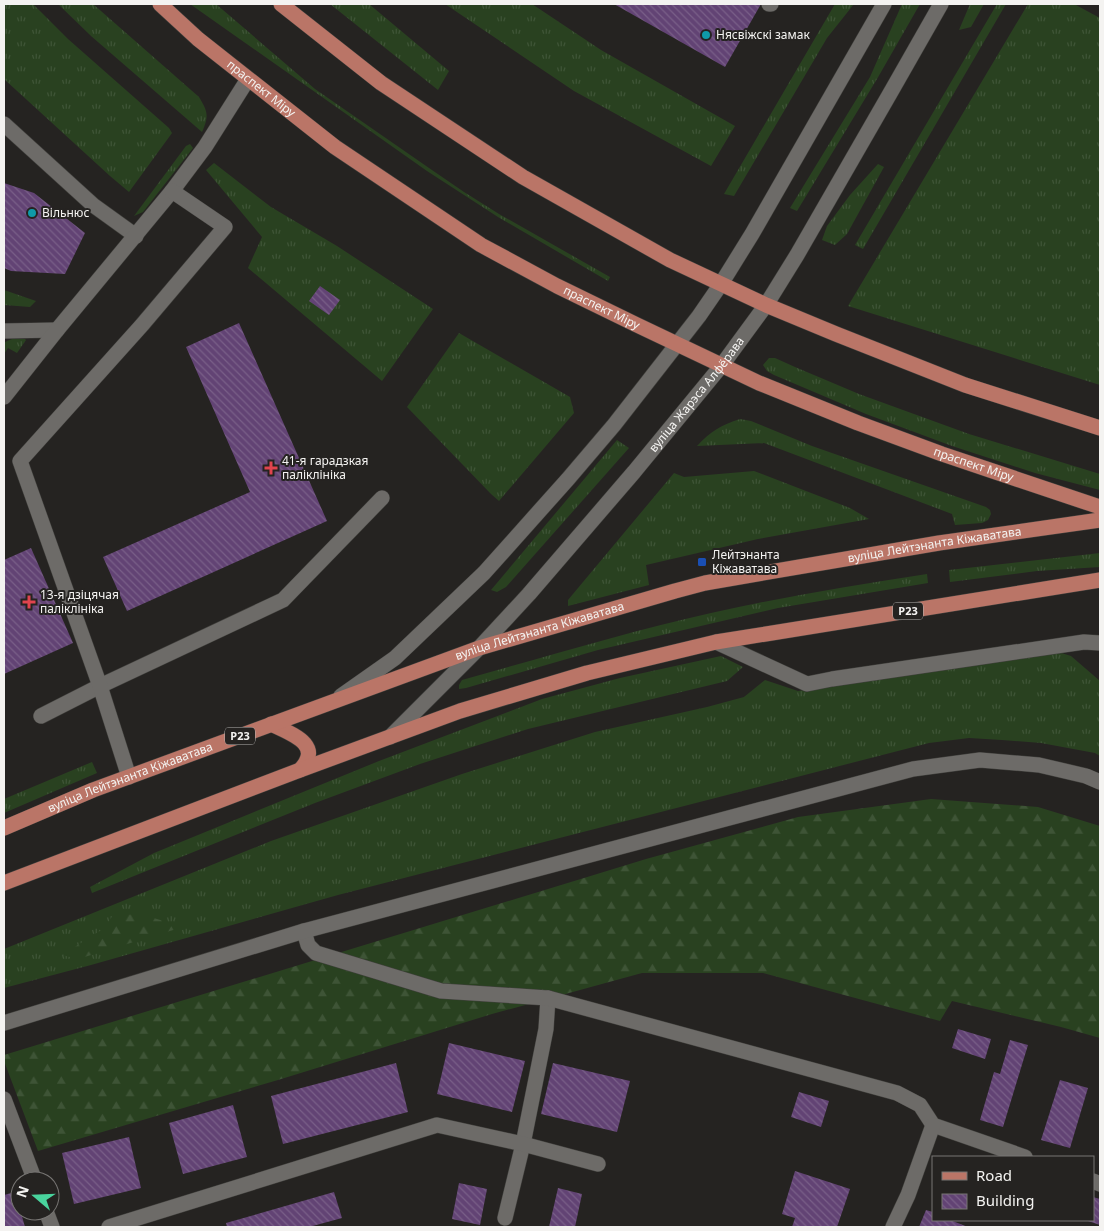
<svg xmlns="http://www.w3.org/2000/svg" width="1104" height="1231" font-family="'Noto Sans',sans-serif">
  <defs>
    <pattern id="grass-tufts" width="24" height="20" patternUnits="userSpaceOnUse" patternTransform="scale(1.25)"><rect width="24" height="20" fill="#294120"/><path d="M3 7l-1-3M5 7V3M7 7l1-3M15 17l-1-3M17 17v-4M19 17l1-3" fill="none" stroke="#3e5436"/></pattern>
    <pattern id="forest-firs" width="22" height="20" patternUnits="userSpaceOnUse" patternTransform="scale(1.25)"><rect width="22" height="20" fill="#294120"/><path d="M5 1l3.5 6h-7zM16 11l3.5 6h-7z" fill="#3e5436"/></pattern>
    <pattern id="building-back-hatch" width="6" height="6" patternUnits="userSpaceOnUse" patternTransform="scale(1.25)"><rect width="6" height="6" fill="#624374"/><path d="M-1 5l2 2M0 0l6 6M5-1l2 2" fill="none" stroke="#795f88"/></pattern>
  </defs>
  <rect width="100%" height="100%" fill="#252321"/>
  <g fill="url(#grass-tufts)">
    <polygon points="4,4 33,4 68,39 169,128 172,133 129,192 110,176 4,79"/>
    <path d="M58,4H93L199,97C208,112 209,116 202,132L91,36Z"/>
    <polygon points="190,4 216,4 315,89 429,168 464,192 499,214 610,277 608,281 498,217 427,171"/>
    <polygon points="330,4 369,4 449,71 438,90"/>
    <polygon points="445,4 532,4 601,50 735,126 711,166 574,91"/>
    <polygon points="835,4 854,4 827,38 734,196 724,194"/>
    <polygon points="902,4 920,4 877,79 797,211 790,208 870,77"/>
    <polygon points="970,4 984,4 971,27 959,30"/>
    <polygon points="997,4 1006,4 863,249 855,245"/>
    <polygon points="1028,4 1074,4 1100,18 1100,385 848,306"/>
    <polygon points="190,144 193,148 143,212 134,216 186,146"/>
    <polygon points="214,163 271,207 337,246 433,309 382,381 248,268 262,237 206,170"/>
    <polygon points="878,164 884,167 847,234 835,245 822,240 827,226 850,195"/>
    <polygon points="4,290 36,301 30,307 4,305"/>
    <polygon points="459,333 570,397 574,413 499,501 491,494 407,407"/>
    <polygon points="12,339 25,339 26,340 17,353 8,348 4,354 4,343 7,341"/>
    <polygon points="769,358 775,358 795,367 859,394 969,434 1100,474 1100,490 1035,473 952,446 866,414 774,375 767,371 763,365"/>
    <path d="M740,419L751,421L812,446L986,507L990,510L991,514L988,520L982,523L955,525L952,514L764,443L697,446C711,431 721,425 740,419Z"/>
    <polygon points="617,440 629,448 506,587 497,592 491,590"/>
    <polygon points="754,471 850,508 869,519 758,539 646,565 649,585 568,606 568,600 674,473 684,477"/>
    <polygon points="1100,553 1100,567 1037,571 950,582 949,570"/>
    <path d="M927,574L928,583L778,608L598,650L466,688L459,689V685L462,680C545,657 627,632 711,613C782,597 854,585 927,574Z"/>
    <polygon points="1052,650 1071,656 1100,681 1100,756 1095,753 1041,743 1002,740 969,738 929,743 338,895 91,965 4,988 4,949 271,841 462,774 595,732 707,707 744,697 765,680 798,691 937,666"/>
    <polygon points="721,656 743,667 727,681 528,729 420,764 315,803 92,893 90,887 154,853 379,761 542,699 620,678"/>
    <polygon points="92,762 97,773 4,813 4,799"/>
  </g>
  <g fill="url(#forest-firs)">
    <polygon points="931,799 1038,807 1100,826 1100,1038 1061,1027 952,1001 940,1021 763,973 642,973 492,1014 278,1080 38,1151 4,1061 4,1055 646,859 798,817"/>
    <polygon points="114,914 144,915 183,927 78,959 62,955 103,929"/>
  </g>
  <g fill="url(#building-back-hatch)">
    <polygon points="614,4 761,4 725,67"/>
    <polygon points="4,183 34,193 85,233 65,274 11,271 4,268"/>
    <polygon points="320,286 340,300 329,315 309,301"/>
    <polygon points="239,323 327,521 127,611 103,557 250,492 186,347"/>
    <polygon points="31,548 73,643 4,674 4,560"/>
    <polygon points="958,1029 991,1039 985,1059 952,1048"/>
    <polygon points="1010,1040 1028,1045 1003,1127 980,1120 994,1072 1000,1074"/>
    <polygon points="449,1043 525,1061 512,1112 437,1094"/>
    <polygon points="396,1063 408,1112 283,1144 271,1096"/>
    <polygon points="553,1063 630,1081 617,1132 541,1114"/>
    <polygon points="1060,1080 1088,1088 1070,1148 1041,1140"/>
    <polygon points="799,1092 829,1101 821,1127 791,1117"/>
    <polygon points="233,1105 247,1157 183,1174 169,1123"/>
    <polygon points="129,1137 141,1188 74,1204 62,1153"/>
    <polygon points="795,1171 850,1189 837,1227 792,1227 795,1218 782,1214"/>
    <polygon points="459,1183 487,1189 480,1225 452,1219"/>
    <polygon points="558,1188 582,1194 575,1227 549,1227"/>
    <polygon points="15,1192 25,1227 4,1227 4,1195"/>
    <polygon points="334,1192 342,1218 309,1227 227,1227 226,1223"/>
    <polygon points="1093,1197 1100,1199 1100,1225 1085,1220 1093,1220"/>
    <polygon points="926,1210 933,1212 933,1220 950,1220 968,1227 919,1227"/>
  </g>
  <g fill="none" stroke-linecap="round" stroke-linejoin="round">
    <defs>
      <g id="lane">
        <polyline points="769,4 771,4"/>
        <polyline points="4,124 93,205 136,236"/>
        <polyline points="4,331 57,330"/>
        <polyline points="4,397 57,330 172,191 205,147 248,79"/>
        <polyline points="716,642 807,684 832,679 1084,642 1100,643"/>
        <polyline points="41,716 100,686 283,600 382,498"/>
        <polyline points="129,777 100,686 20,461 142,325 225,227 172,191"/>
        <polyline points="4,1099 35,1181"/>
        <polyline points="46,1211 52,1227"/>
        <polyline points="505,1218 523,1144 546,1029 548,998"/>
        <polyline points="109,1227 437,1125 523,1144 598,1164"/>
      </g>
      <g id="street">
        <polyline points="304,931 308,945 316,953 441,991 548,998 897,1093 920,1105 933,1125 1025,1157"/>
        <polyline points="4,1023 304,931 913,769 980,760 1039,765 1086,776 1100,782"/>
        <polyline points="1093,1181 1100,1184"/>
        <polyline points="893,1227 908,1195 933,1125"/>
      </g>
      <g id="secondary">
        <polyline points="341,696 395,658 484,573 568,479 614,425 699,316 721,284 752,234 884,4"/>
        <path id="s1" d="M390,737L479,648L529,594L634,472L722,365L766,305L797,255L892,90L941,4"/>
      </g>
      <g id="primary">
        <path id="s2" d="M160,4L198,39L335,147L481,245L557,286L637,325L759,383L858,423L942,454L1100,507"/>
        <polyline points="281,4 381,83 523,177 670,260 766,305 836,334 965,385 1100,428"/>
        <path d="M271,724C291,734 324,744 300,770"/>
        <path id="s3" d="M4,828L93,790L479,648L675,591L705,583L939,543L1100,520"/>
        <polyline points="4,883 300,770 460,711 587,673 716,642 1100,580"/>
      </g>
    </defs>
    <use href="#lane" stroke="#41403d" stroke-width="16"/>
    <use href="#street" stroke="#41403d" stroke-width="16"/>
    <use href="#secondary" stroke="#41403d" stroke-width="16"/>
    <use href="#primary" stroke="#41403d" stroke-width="16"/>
    <use href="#lane" stroke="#6d6b68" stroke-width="15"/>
    <use href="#street" stroke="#6d6b68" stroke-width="15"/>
    <use href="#secondary" stroke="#6d6b68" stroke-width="15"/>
    <use href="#primary" stroke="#ba7567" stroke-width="15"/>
  </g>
  <g fill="#0f9aa8" stroke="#252321" stroke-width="2">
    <circle cx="706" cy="35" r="5"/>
    <circle cx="32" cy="213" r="5"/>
  </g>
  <g fill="#e0444e" stroke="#252321" stroke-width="2">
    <path d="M268.5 460.5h5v5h5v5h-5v5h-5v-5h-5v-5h5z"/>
    <path d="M26.5 594.5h5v5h5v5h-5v5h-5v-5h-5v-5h5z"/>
  </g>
  <rect fill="#1a4fb4" stroke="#252321" stroke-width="2" x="697" y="557" width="10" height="10" rx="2.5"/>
  <g text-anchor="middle" stroke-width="4" stroke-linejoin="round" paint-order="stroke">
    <g fill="#252321" stroke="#b6b5b3" stroke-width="1">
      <rect x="893" y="602.5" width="30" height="17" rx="4"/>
      <rect x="225" y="727.5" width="30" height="17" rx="4"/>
    </g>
    <g font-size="11" font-weight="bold" fill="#f4f3f1">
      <text x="908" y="615">Р23</text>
      <text x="240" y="740">Р23</text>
    </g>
    <g font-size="12" fill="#f4f3f1" stroke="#252321" text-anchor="start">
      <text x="716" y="39">Нясвіжскі замак</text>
      <text x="42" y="217">Вільнюс</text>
      <text x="282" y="465">41-я гарадзкая<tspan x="282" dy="14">паліклініка</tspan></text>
      <text x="712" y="559">Лейтэнанта<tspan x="712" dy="14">Кіжаватава</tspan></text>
      <text x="40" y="599">13-я дзіцячая<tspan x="40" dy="14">паліклініка</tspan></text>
    </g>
    <g font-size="12" fill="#f4f3f1" stroke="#252321">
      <text dy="4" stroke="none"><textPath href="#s2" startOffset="132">праспект Міру</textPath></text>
      <text dy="4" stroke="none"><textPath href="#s2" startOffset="538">праспект Міру</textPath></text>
      <text dy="4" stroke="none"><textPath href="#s1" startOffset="460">вуліца Жарэса Алфёрава</textPath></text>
      <text dy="4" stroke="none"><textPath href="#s2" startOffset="942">праспект Міру</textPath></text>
      <text dy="4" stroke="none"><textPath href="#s3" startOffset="976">вуліца Лейтэнанта Кіжаватава</textPath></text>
      <text dy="4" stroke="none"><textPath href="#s3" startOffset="571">вуліца Лейтэнанта Кіжаватава</textPath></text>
      <text dy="4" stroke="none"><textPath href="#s3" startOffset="136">вуліца Лейтэнанта Кіжаватава</textPath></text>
    </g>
  </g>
  <rect width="1104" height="1231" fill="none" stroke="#f4f3f1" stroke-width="10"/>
  <rect x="932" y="1156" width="162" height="65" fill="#252321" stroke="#787674"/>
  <rect x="942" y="1172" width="25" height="8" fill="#ba7567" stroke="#787674"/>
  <text x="976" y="1181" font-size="15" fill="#f4f3f1">Road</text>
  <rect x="942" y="1194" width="25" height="15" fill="url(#building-back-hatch)" stroke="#787674"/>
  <text x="976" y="1206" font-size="15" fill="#f4f3f1">Building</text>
  <g transform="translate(35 1196) rotate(289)"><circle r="24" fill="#252321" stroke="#787674"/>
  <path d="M0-4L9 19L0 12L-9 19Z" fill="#49d49d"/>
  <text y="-8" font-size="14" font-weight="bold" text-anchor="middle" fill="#f4f3f1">N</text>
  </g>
</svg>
